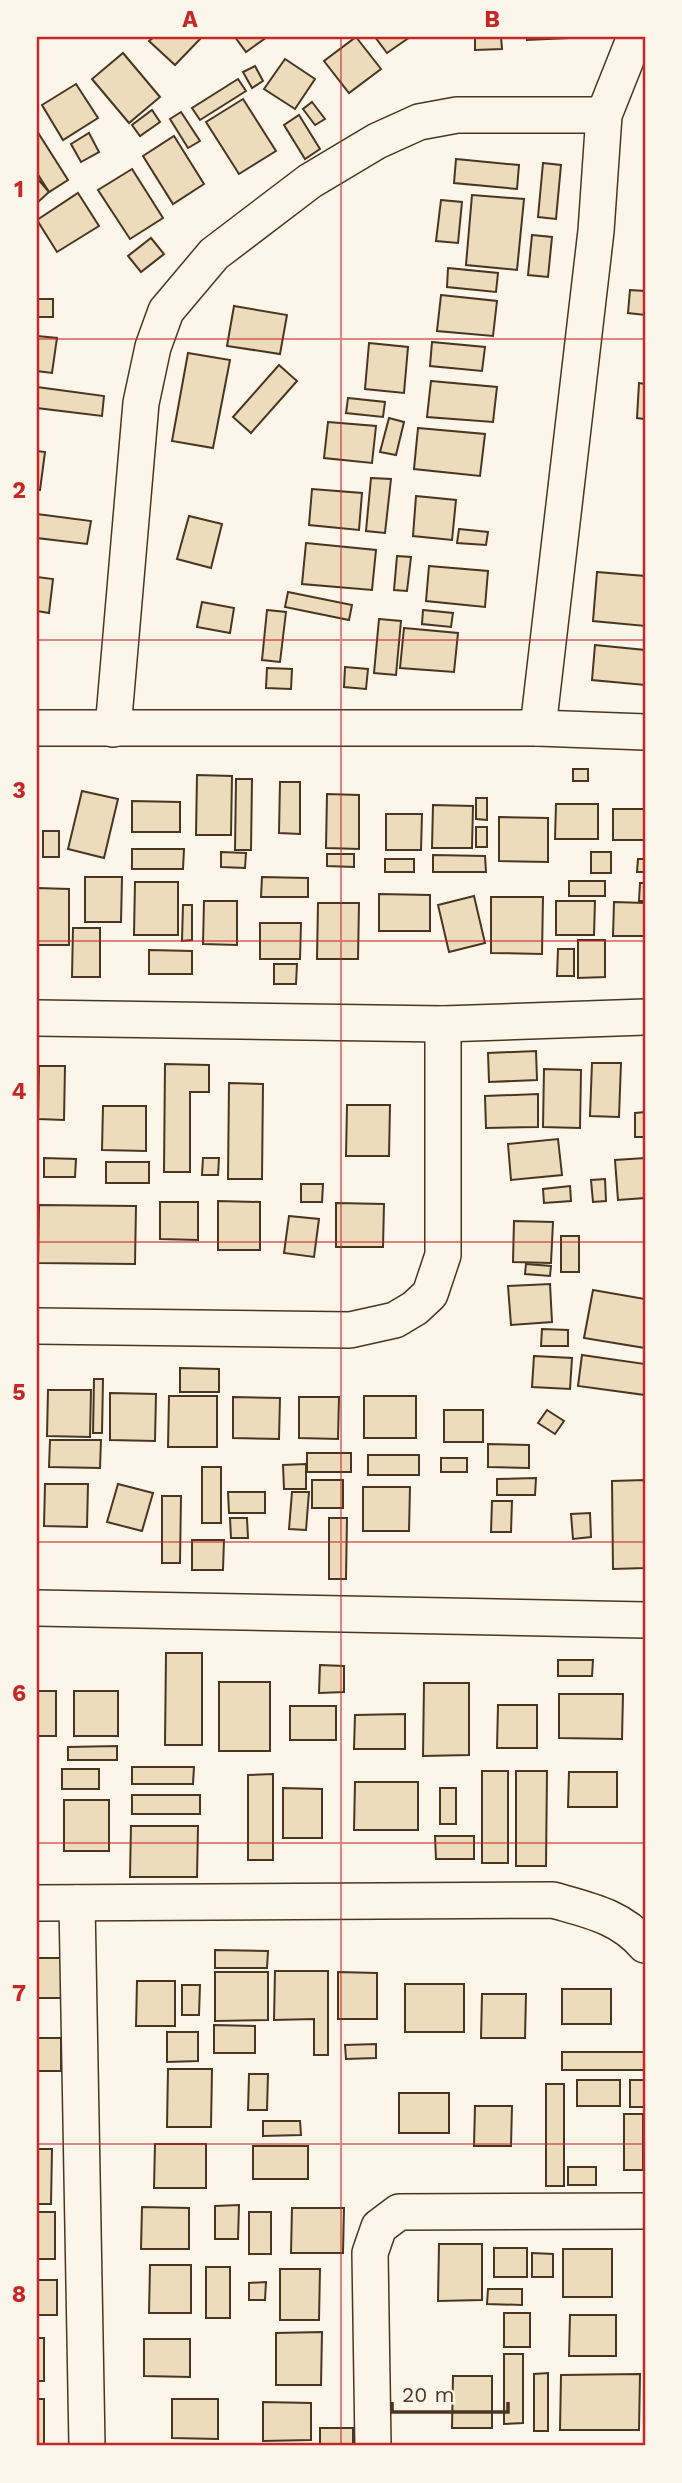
<svg xmlns="http://www.w3.org/2000/svg" width="682" height="2483" font-family="'Work Sans',sans-serif">
  <rect width="100%" height="100%" fill="#fbf6e9"/>
  <g fill="#ecdcbc" stroke="#4a3520" stroke-width="2">
    <polygon points="154,37 202,37 175,65 149,41"/>
    <polygon points="235,37 267,37 246,52"/>
    <polygon points="356,37 381,69 349,93 324,61"/>
    <polygon points="375,37 410,37 387,53"/>
    <polygon points="475,37 501,37 502,49 475,50"/>
    <polygon points="527,37 569,37 569,38 527,40"/>
    <polygon points="123,53 160,97 129,123 92,79"/>
    <polygon points="285,59 315,79 295,109 264,89"/>
    <polygon points="255,66 263,81 252,88 243,72"/>
    <polygon points="238,79 246,91 200,120 192,108"/>
    <polygon points="76,84 98,118 63,140 42,105"/>
    <polygon points="243,99 276,151 239,174 206,122"/>
    <polygon points="312,102 325,119 315,125 303,109"/>
    <polygon points="152,110 160,122 140,136 132,125"/>
    <polygon points="181,112 200,141 188,148 170,119"/>
    <polygon points="299,115 320,149 305,159 284,125"/>
    <polygon points="37,131 68,180 49,192 37,173"/>
    <polygon points="89,133 99,152 81,162 71,144"/>
    <polygon points="174,136 204,184 173,204 143,156"/>
    <polygon points="456,159 519,165 517,189 454,183"/>
    <polygon points="543,163 561,165 556,219 538,217"/>
    <polygon points="132,169 163,218 130,239 98,190"/>
    <polygon points="37,178 49,192 37,203"/>
    <polygon points="78,193 99,226 57,252 37,220"/>
    <polygon points="472,195 524,199 517,270 466,265"/>
    <polygon points="441,200 462,202 458,243 436,241"/>
    <polygon points="532,235 552,237 548,277 528,275"/>
    <polygon points="151,238 164,254 141,272 128,256"/>
    <polygon points="448,268 498,273 496,292 447,287"/>
    <polygon points="630,290 645,291 645,315 628,313"/>
    <polygon points="441,295 497,301 493,336 437,331"/>
    <rect x="37" y="299" width="16" height="18"/>
    <polygon points="234,306 287,315 280,354 227,346"/>
    <polygon points="37,336 57,338 52,373 37,371"/>
    <polygon points="432,342 485,347 482,371 430,366"/>
    <polygon points="369,343 408,347 404,393 365,389"/>
    <polygon points="188,353 230,360 213,448 172,441"/>
    <polygon points="279,365 297,381 251,433 233,417"/>
    <polygon points="431,381 497,387 493,422 427,417"/>
    <polygon points="639,383 645,384 645,419 637,418"/>
    <polygon points="37,387 104,396 102,416 37,408"/>
    <polygon points="348,398 385,402 383,417 346,413"/>
    <polygon points="389,418 404,422 396,455 380,452"/>
    <polygon points="328,422 376,426 372,463 324,458"/>
    <polygon points="418,428 485,434 480,476 414,469"/>
    <polygon points="37,451 45,452 40,490 37,490"/>
    <polygon points="371,478 391,479 385,533 366,531"/>
    <polygon points="312,489 362,493 359,530 309,525"/>
    <polygon points="416,496 456,500 452,540 413,536"/>
    <polygon points="37,514 91,521 87,544 37,538"/>
    <polygon points="189,516 222,524 211,568 177,559"/>
    <polygon points="459,529 488,532 486,545 457,543"/>
    <polygon points="306,543 376,550 372,590 302,584"/>
    <polygon points="397,556 411,557 407,591 394,590"/>
    <polygon points="429,566 488,571 485,607 426,601"/>
    <polygon points="597,572 645,576 645,626 593,621"/>
    <polygon points="37,577 53,579 49,613 37,611"/>
    <polygon points="288,592 352,605 349,620 285,607"/>
    <polygon points="202,602 234,608 230,633 197,627"/>
    <polygon points="267,610 286,612 280,662 262,660"/>
    <polygon points="423,610 453,613 451,627 422,624"/>
    <polygon points="379,619 401,621 396,675 374,673"/>
    <polygon points="404,628 458,633 454,672 400,668"/>
    <polygon points="595,645 645,650 645,685 592,680"/>
    <polygon points="345,667 368,669 366,689 344,687"/>
    <polygon points="267,668 292,669 291,689 266,688"/>
    <rect x="573" y="769" width="15" height="12"/>
    <polygon points="197,775 232,776 231,835 196,835"/>
    <polygon points="236,779 252,779 251,850 235,850"/>
    <polygon points="280,782 300,782 300,834 279,833"/>
    <polygon points="82,791 118,799 104,858 68,849"/>
    <polygon points="327,794 359,795 359,849 326,848"/>
    <polygon points="476,798 487,798 487,820 476,819"/>
    <polygon points="132,801 180,802 180,832 132,832"/>
    <polygon points="556,804 598,804 598,839 555,839"/>
    <polygon points="433,805 473,806 472,848 432,848"/>
    <rect x="613" y="809" width="32" height="31"/>
    <polygon points="386,814 422,814 421,850 386,850"/>
    <polygon points="499,817 548,818 548,862 499,861"/>
    <rect x="476" y="827" width="11" height="20"/>
    <rect x="43" y="831" width="16" height="26"/>
    <polygon points="132,849 184,849 183,869 132,869"/>
    <polygon points="221,852 246,853 245,868 221,867"/>
    <rect x="591" y="852" width="20" height="21"/>
    <polygon points="327,854 354,854 354,867 327,866"/>
    <polygon points="433,855 485,856 486,872 433,872"/>
    <rect x="385" y="859" width="29" height="13"/>
    <polygon points="638,859 645,859 645,872 637,872"/>
    <polygon points="85,877 122,877 121,922 85,922"/>
    <polygon points="262,877 308,878 308,897 261,897"/>
    <rect x="569" y="881" width="36" height="15"/>
    <polygon points="135,882 178,882 178,935 134,935"/>
    <polygon points="640,883 645,883 645,901 639,901"/>
    <polygon points="37,888 69,889 69,945 37,945"/>
    <polygon points="379,894 430,895 430,931 379,931"/>
    <polygon points="474,896 485,943 449,952 438,905"/>
    <polygon points="491,897 543,897 542,954 491,953"/>
    <polygon points="204,901 237,901 237,945 203,944"/>
    <polygon points="556,901 595,901 594,935 556,935"/>
    <polygon points="614,902 645,903 645,936 613,936"/>
    <polygon points="318,903 359,903 358,959 317,959"/>
    <polygon points="183,905 192,905 192,940 182,941"/>
    <polygon points="260,923 301,923 300,959 260,959"/>
    <polygon points="73,928 100,928 100,977 72,977"/>
    <polygon points="578,940 605,940 605,977 578,978"/>
    <polygon points="558,949 574,949 574,976 557,976"/>
    <polygon points="149,950 192,951 192,974 149,974"/>
    <polygon points="274,964 297,964 296,984 274,984"/>
    <polygon points="536,1051 537,1080 489,1082 488,1053"/>
    <polygon points="592,1063 621,1063 619,1117 590,1116"/>
    <polygon points="165,1064 209,1065 209,1092 190,1092 190,1172 164,1172"/>
    <polygon points="39,1066 65,1066 64,1120 38,1119"/>
    <polygon points="544,1069 581,1070 580,1128 543,1127"/>
    <polygon points="229,1083 263,1084 262,1179 228,1179"/>
    <polygon points="538,1094 538,1127 486,1128 485,1096"/>
    <polygon points="347,1105 390,1105 389,1156 346,1156"/>
    <polygon points="103,1106 146,1106 146,1151 102,1150"/>
    <polygon points="645,1112 645,1137 635,1137 635,1113"/>
    <polygon points="558,1139 562,1175 511,1180 508,1144"/>
    <polygon points="44,1158 76,1159 75,1177 44,1177"/>
    <polygon points="203,1158 219,1158 218,1175 202,1175"/>
    <polygon points="645,1158 645,1198 618,1200 615,1160"/>
    <rect x="106" y="1162" width="43" height="21"/>
    <polygon points="605,1179 606,1201 593,1202 591,1180"/>
    <polygon points="301,1184 323,1184 322,1202 301,1202"/>
    <polygon points="570,1186 571,1201 544,1203 543,1189"/>
    <polygon points="218,1201 260,1202 260,1250 218,1250"/>
    <polygon points="160,1202 198,1202 198,1240 160,1239"/>
    <polygon points="336,1203 384,1204 383,1247 336,1247"/>
    <polygon points="39,1205 136,1206 135,1264 38,1263"/>
    <polygon points="289,1216 319,1219 314,1257 284,1253"/>
    <polygon points="514,1221 553,1222 551,1263 513,1262"/>
    <rect x="561" y="1236" width="18" height="36"/>
    <polygon points="526,1264 551,1266 550,1276 525,1274"/>
    <polygon points="550,1284 552,1322 511,1325 508,1286"/>
    <polygon points="593,1290 645,1299 645,1348 584,1338"/>
    <polygon points="542,1329 568,1330 568,1346 541,1346"/>
    <polygon points="582,1355 645,1364 645,1395 578,1386"/>
    <polygon points="534,1356 572,1358 570,1389 532,1387"/>
    <polygon points="180,1368 219,1369 219,1392 180,1392"/>
    <polygon points="94,1379 103,1379 102,1433 93,1433"/>
    <polygon points="48,1390 91,1390 90,1437 47,1436"/>
    <polygon points="110,1393 156,1394 155,1441 110,1440"/>
    <polygon points="169,1396 217,1396 217,1447 168,1447"/>
    <rect x="364" y="1396" width="52" height="42"/>
    <polygon points="233,1397 280,1398 279,1439 233,1438"/>
    <polygon points="299,1397 339,1397 338,1439 299,1438"/>
    <rect x="444" y="1410" width="39" height="32"/>
    <polygon points="547,1410 564,1421 555,1434 538,1423"/>
    <polygon points="50,1440 101,1440 100,1468 49,1467"/>
    <polygon points="488,1444 529,1445 529,1468 488,1467"/>
    <rect x="307" y="1453" width="44" height="19"/>
    <rect x="368" y="1455" width="51" height="20"/>
    <rect x="441" y="1458" width="26" height="14"/>
    <polygon points="306,1464 306,1489 284,1489 283,1465"/>
    <rect x="202" y="1467" width="19" height="56"/>
    <polygon points="536,1478 535,1495 497,1495 497,1479"/>
    <rect x="312" y="1480" width="31" height="28"/>
    <polygon points="645,1480 645,1568 613,1569 612,1481"/>
    <polygon points="45,1484 88,1484 87,1527 44,1526"/>
    <polygon points="118,1484 153,1493 142,1531 107,1522"/>
    <polygon points="363,1487 410,1487 409,1531 363,1531"/>
    <polygon points="228,1492 265,1492 265,1513 229,1513"/>
    <polygon points="292,1492 309,1492 306,1530 289,1529"/>
    <polygon points="162,1496 181,1496 180,1563 162,1563"/>
    <polygon points="492,1501 512,1501 511,1532 491,1532"/>
    <polygon points="590,1513 591,1537 573,1539 571,1514"/>
    <polygon points="230,1518 247,1518 248,1538 231,1538"/>
    <polygon points="329,1518 347,1518 346,1579 329,1579"/>
    <polygon points="192,1540 224,1540 223,1570 192,1570"/>
    <polygon points="166,1653 202,1653 202,1745 165,1745"/>
    <polygon points="558,1660 593,1660 592,1676 558,1676"/>
    <polygon points="320,1665 344,1666 344,1692 319,1693"/>
    <rect x="219" y="1682" width="51" height="69"/>
    <polygon points="424,1683 469,1683 469,1755 423,1756"/>
    <rect x="37" y="1691" width="19" height="45"/>
    <rect x="74" y="1691" width="44" height="45"/>
    <polygon points="559,1694 623,1694 622,1739 559,1738"/>
    <polygon points="498,1705 537,1705 537,1748 497,1748"/>
    <rect x="290" y="1706" width="46" height="34"/>
    <polygon points="405,1714 405,1749 354,1749 355,1715"/>
    <polygon points="117,1746 117,1760 68,1760 68,1747"/>
    <polygon points="132,1767 194,1767 193,1784 132,1784"/>
    <rect x="62" y="1769" width="37" height="20"/>
    <rect x="482" y="1771" width="26" height="92"/>
    <polygon points="516,1771 547,1771 546,1866 516,1866"/>
    <polygon points="569,1772 617,1772 617,1807 568,1807"/>
    <polygon points="273,1774 273,1860 248,1860 248,1775"/>
    <polygon points="355,1782 418,1782 418,1830 354,1830"/>
    <polygon points="283,1788 322,1789 322,1838 283,1838"/>
    <rect x="440" y="1788" width="16" height="36"/>
    <rect x="132" y="1795" width="68" height="19"/>
    <rect x="64" y="1800" width="45" height="51"/>
    <polygon points="131,1826 198,1826 197,1877 130,1877"/>
    <polygon points="435,1836 474,1836 474,1859 436,1859"/>
    <polygon points="215,1950 268,1951 267,1968 215,1968"/>
    <rect x="37" y="1958" width="36" height="40"/>
    <polygon points="275,1971 328,1971 328,2055 314,2055 314,2019 274,2020"/>
    <polygon points="215,1972 268,1972 268,2020 215,2021"/>
    <polygon points="338,1972 377,1973 377,2019 338,2019"/>
    <polygon points="137,1981 175,1981 175,2026 136,2026"/>
    <rect x="405" y="1984" width="59" height="48"/>
    <polygon points="182,1985 200,1985 199,2015 182,2015"/>
    <rect x="562" y="1989" width="49" height="35"/>
    <polygon points="482,1994 526,1994 525,2038 481,2038"/>
    <polygon points="214,2025 255,2026 255,2053 214,2053"/>
    <polygon points="167,2032 198,2032 198,2061 167,2062"/>
    <rect x="37" y="2038" width="24" height="33"/>
    <polygon points="376,2044 376,2058 346,2059 345,2045"/>
    <rect x="562" y="2052" width="83" height="18"/>
    <polygon points="168,2069 212,2069 211,2127 167,2127"/>
    <polygon points="249,2074 268,2074 267,2110 248,2110"/>
    <rect x="577" y="2080" width="43" height="26"/>
    <rect x="630" y="2080" width="15" height="27"/>
    <rect x="546" y="2084" width="18" height="102"/>
    <rect x="399" y="2093" width="50" height="40"/>
    <polygon points="475,2106 512,2106 511,2146 474,2146"/>
    <rect x="624" y="2114" width="19" height="56"/>
    <polygon points="263,2121 300,2121 301,2135 263,2136"/>
    <polygon points="155,2144 206,2144 206,2188 154,2188"/>
    <rect x="253" y="2146" width="55" height="33"/>
    <polygon points="37,2149 52,2149 51,2204 37,2204"/>
    <rect x="568" y="2167" width="28" height="18"/>
    <polygon points="239,2205 238,2239 215,2239 215,2206"/>
    <polygon points="142,2207 189,2208 189,2249 141,2249"/>
    <polygon points="292,2208 344,2208 343,2253 291,2253"/>
    <rect x="37" y="2212" width="18" height="47"/>
    <rect x="249" y="2212" width="22" height="42"/>
    <polygon points="439,2244 482,2244 482,2300 438,2301"/>
    <rect x="494" y="2248" width="33" height="29"/>
    <rect x="563" y="2249" width="49" height="48"/>
    <polygon points="532,2253 553,2254 553,2277 532,2277"/>
    <polygon points="150,2265 191,2265 191,2313 149,2313"/>
    <rect x="206" y="2267" width="24" height="51"/>
    <polygon points="280,2269 320,2269 319,2320 280,2320"/>
    <rect x="37" y="2280" width="20" height="35"/>
    <polygon points="266,2282 265,2300 249,2300 249,2283"/>
    <polygon points="488,2289 522,2289 522,2305 487,2304"/>
    <rect x="504" y="2313" width="26" height="34"/>
    <polygon points="570,2315 616,2315 616,2356 569,2356"/>
    <polygon points="322,2332 321,2385 276,2385 276,2333"/>
    <rect x="37" y="2338" width="7" height="43"/>
    <polygon points="144,2339 190,2339 190,2377 144,2376"/>
    <polygon points="504,2354 523,2354 523,2423 504,2424"/>
    <polygon points="548,2373 548,2431 534,2431 534,2374"/>
    <polygon points="640,2374 639,2430 560,2430 561,2375"/>
    <polygon points="453,2376 492,2376 492,2428 452,2428"/>
    <rect x="37" y="2399" width="7" height="47"/>
    <polygon points="172,2399 218,2399 218,2439 172,2438"/>
    <polygon points="263,2402 311,2403 311,2440 263,2441"/>
    <rect x="320" y="2428" width="33" height="18"/>
    <rect x="560" y="2444" width="47" height="2"/>
  </g>
  <g fill="none" stroke-linecap="round" stroke-linejoin="round">
    <defs>
      <g id="street">
        <polyline points="37,728 538,728 645,732"/>
        <polyline points="538,728 596,231 604,115 635,37"/>
        <polyline points="113,729 141,403 153,347 166,311 214,254 310,181 377,141 419,122 457,115 604,115"/>
        <polyline points="37,1018 443,1024 645,1017"/>
        <polyline points="37,1326 350,1330 395,1320 415,1308 430,1294 443,1255 443,1024"/>
        <polyline points="37,1608 645,1620"/>
        <path d="M37,1903L553,1900C588,1910 620,1916 645,1945"/>
        <polyline points="77,1903 87,2446"/>
        <polyline points="373,2446 370,2253 379,2227 399,2212 645,2211"/>
      </g>
    </defs>
    <use href="#street" stroke="#4a3520" stroke-width="38"/>
    <use href="#street" stroke="#fbf6e9" stroke-width="35"/>
  </g>
  <path fill="none" stroke="#c62828" stroke-width="2" stroke-opacity="0.55" d="M341,37V2446M37,339H645M37,640H645M37,941H645M37,1242H645M37,1542H645M37,1843H645M37,2144H645"/>
  <rect width="682" height="2483" fill="none" stroke="#fbf6e9" stroke-width="77"/>
  <path d="M392 2402v10h116v-10" fill="none" stroke="#4a3520" stroke-width="3.5"/>
  <text x="402" y="2402" font-size="21" fill="#4a3520" stroke="#fbf6e9" stroke-width="5" paint-order="stroke">20 m</text>
  <rect x="38" y="38" width="606" height="2406" fill="none" stroke="#c62828" stroke-width="2.5"/>
  <g font-size="23" text-anchor="middle" font-weight="bold" fill="#c62828">
    <text x="190" y="27">A</text>
    <text x="492" y="27">B</text>
    <text x="19" y="197">1</text>
    <text x="19" y="498">2</text>
    <text x="19" y="798">3</text>
    <text x="19" y="1099">4</text>
    <text x="19" y="1400">5</text>
    <text x="19" y="1701">6</text>
    <text x="19" y="2001">7</text>
    <text x="19" y="2302">8</text>
  </g>
</svg>
